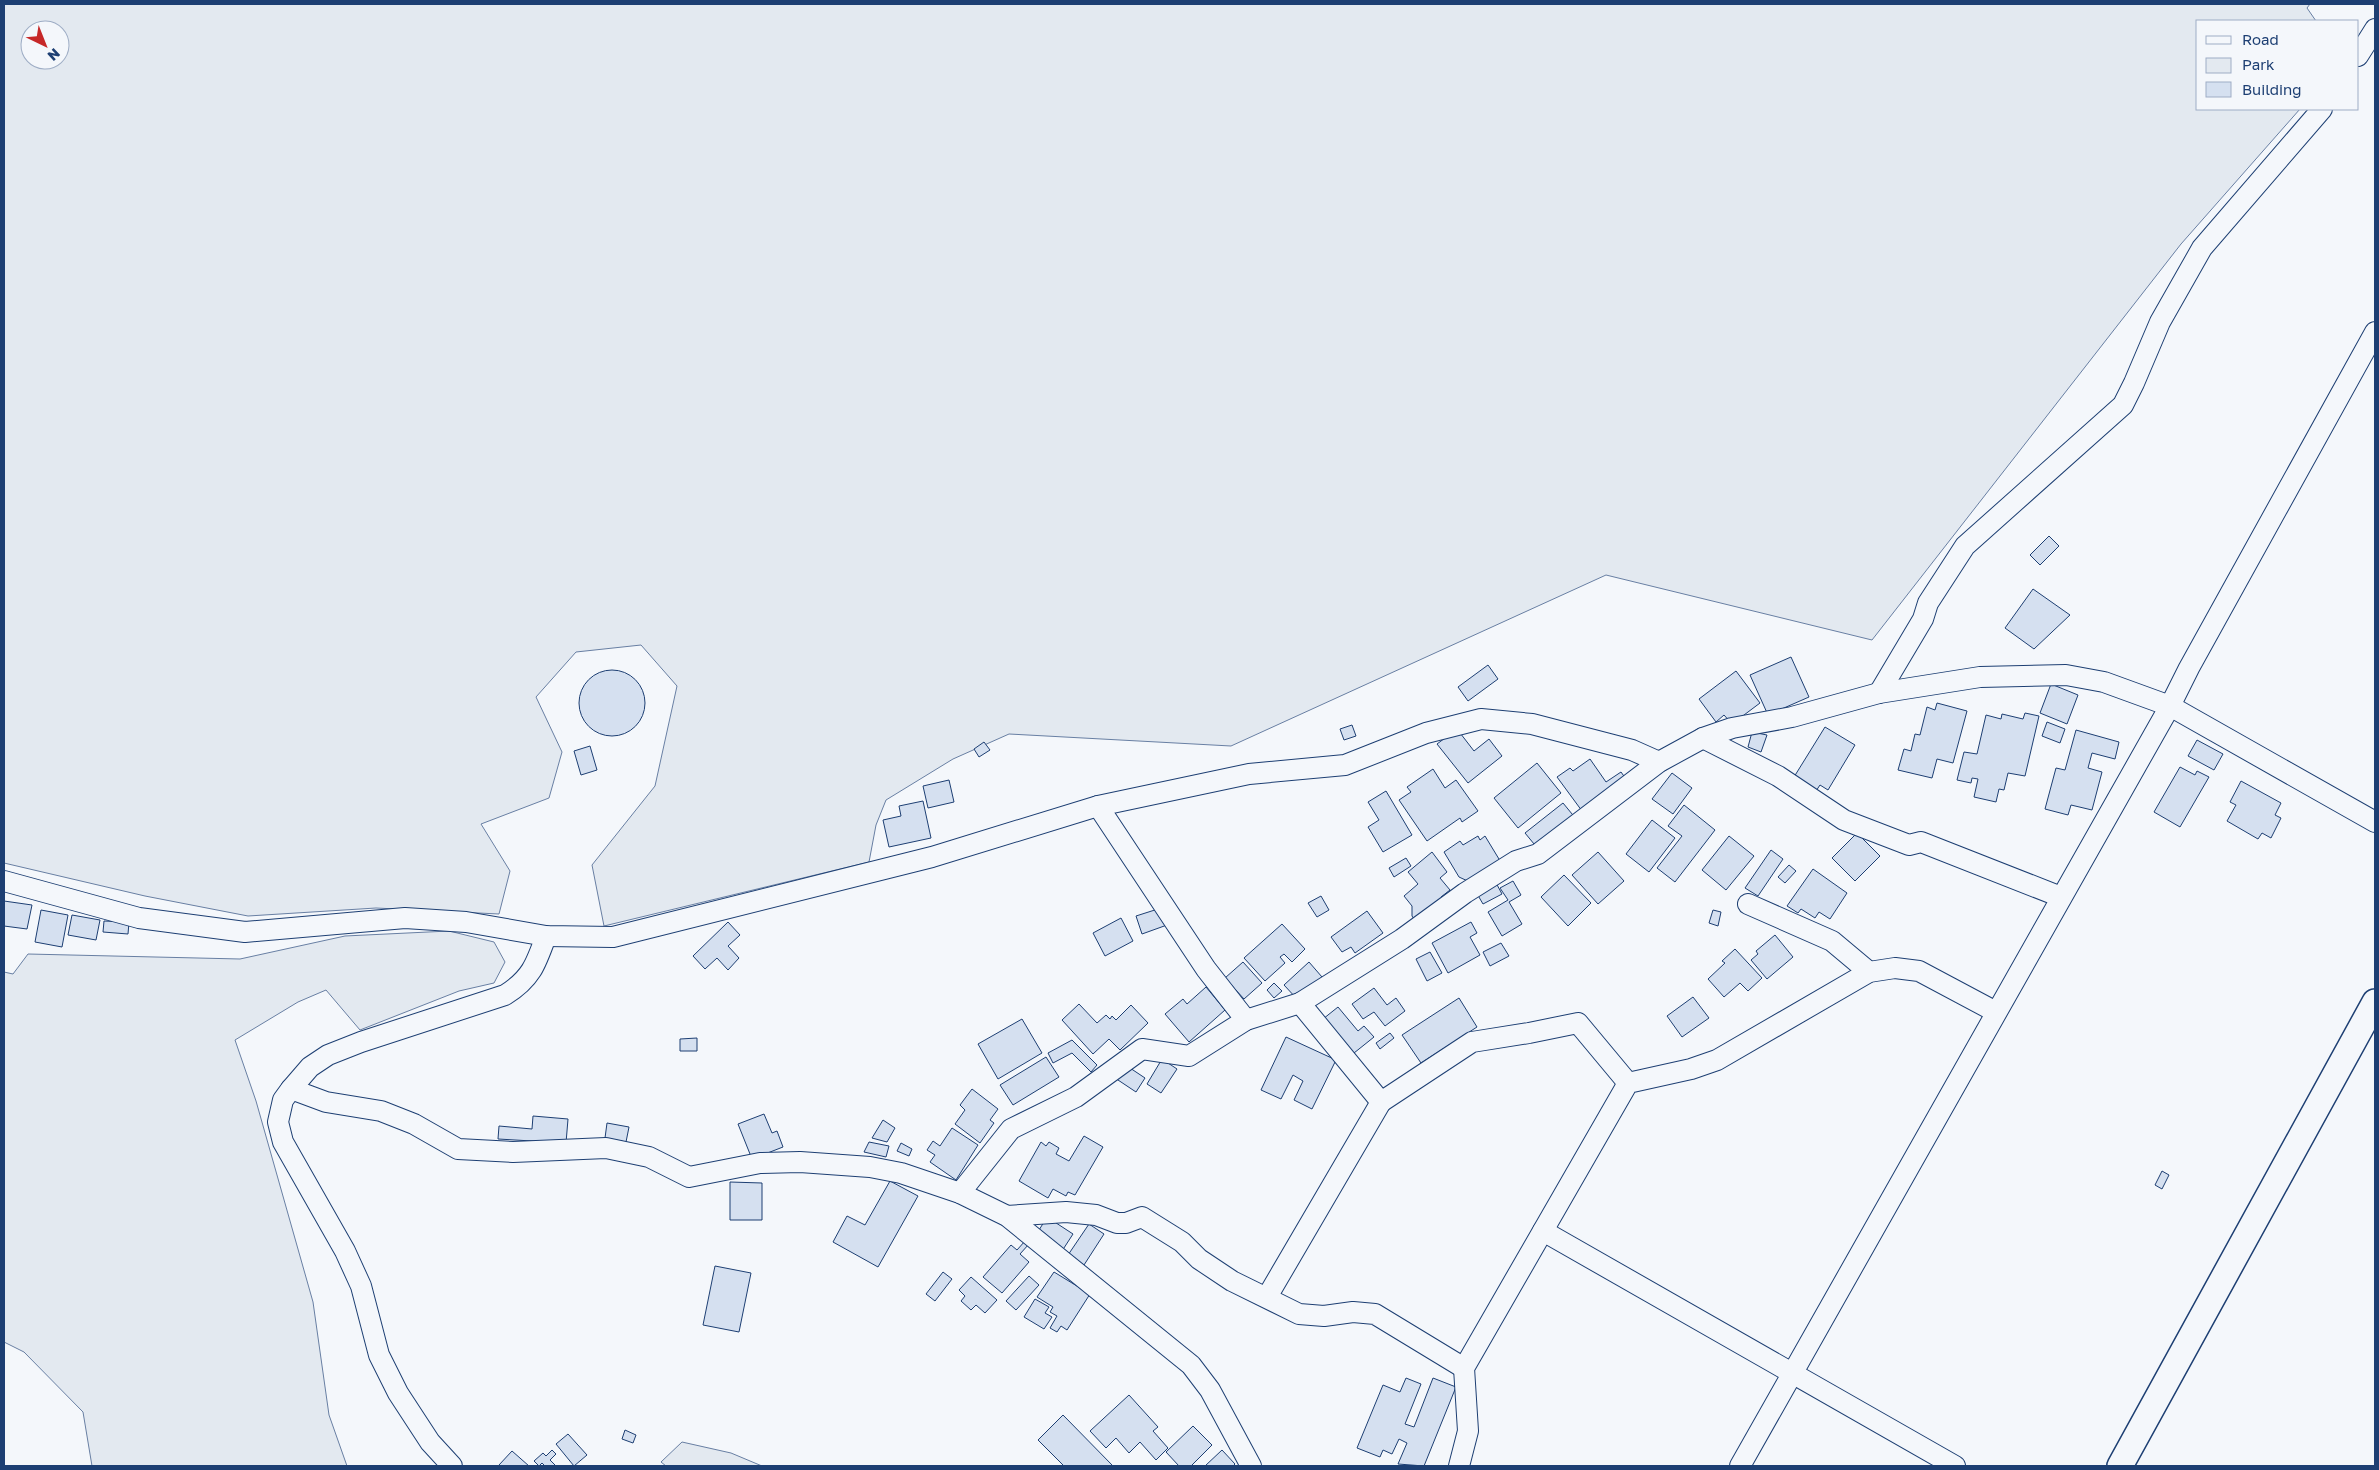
<svg xmlns="http://www.w3.org/2000/svg" width="2379" height="1470" font-family="'Golos Text',sans-serif">
  <rect width="100%" height="100%" fill="#f4f7fb"/>
  <g fill="#e3e9f0" stroke="#687fa3" fill-rule="evenodd">
    <path d="M4,4H2310L2307,8L2316,21H2198V109H2300L2181,244L1872,640L1606,575L1231,746L1009,734L953,759L886,800L876,825L869,862L604,926L592,865L655,786L677,686L641,645L576,652L536,697L562,752L549,798L481,824L510,871L499,914L376,908L248,916L145,896L4,863ZM30,30H60V60H30Z"/>
    <polygon points="449,931 494,942 505,962 494,983 459,991 360,1030 326,990 298,1002 235,1040 256,1101 313,1302 329,1415 347,1466 92,1466 83,1412 24,1352 4,1342 4,972 13,974 28,954 240,959 345,936"/>
    <polygon points="682,1442 731,1453 762,1466 666,1466 661,1462"/>
  </g>
  <g fill="#d5e0f0" stroke="#1d3f73">
    <polygon points="2049,536 2059,546 2040,565 2030,555"/>
    <polygon points="2033,589 2070,615 2034,649 2005,628"/>
    <polygon points="1791,657 1809,697 1768,715 1750,675"/>
    <polygon points="1488,665 1498,679 1468,701 1458,687"/>
    <circle cx="612" cy="703" r="33"/>
    <polygon points="1736,671 1760,703 1732,724 1724,715 1716,722 1699,699"/>
    <polygon points="2051,684 2078,695 2067,724 2040,713"/>
    <polygon points="1937,703 1967,711 1953,763 1937,759 1932,778 1898,770 1904,749 1911,751 1915,734 1920,735 1927,707 1935,710"/>
    <polygon points="2025,713 2039,716 2025,776 2008,773 2004,790 1999,789 1996,802 1974,797 1978,779 1972,778 1971,783 1957,780 1964,752 1977,754 1986,715 2001,719 2002,714 2023,719"/>
    <polygon points="2047,722 2065,729 2060,743 2042,736"/>
    <polygon points="1352,725 1356,736 1344,740 1340,729"/>
    <polygon points="1825,727 1855,745 1828,790 1820,785 1816,791 1794,777"/>
    <polygon points="1457,729 1474,751 1489,739 1502,756 1468,783 1437,744"/>
    <polygon points="2076,730 2119,742 2115,759 2092,753 2088,768 2102,772 2092,810 2071,805 2068,815 2045,809 2056,768 2065,770"/>
    <polygon points="1752,732 1767,735 1761,752 1748,747"/>
    <polygon points="2197,740 2223,754 2214,770 2188,756"/>
    <polygon points="984,742 990,750 979,757 974,749"/>
    <polygon points="590,746 597,770 581,775 574,751"/>
    <polygon points="1590,759 1606,782 1621,772 1626,779 1582,811 1557,777 1570,768 1573,771"/>
    <polygon points="1537,763 1561,793 1518,828 1494,798"/>
    <polygon points="2180,767 2195,775 2197,771 2209,777 2180,827 2154,812"/>
    <polygon points="1433,769 1445,788 1456,780 1478,811 1462,822 1460,818 1427,841 1399,800 1411,792 1407,787"/>
    <polygon points="1672,773 1692,788 1673,814 1652,799"/>
    <polygon points="949,780 954,802 928,808 923,786"/>
    <polygon points="2241,781 2281,803 2275,815 2281,818 2271,838 2262,833 2258,839 2227,821 2236,805 2230,802"/>
    <polygon points="1386,791 1412,835 1383,852 1368,827 1379,820 1368,802"/>
    <polygon points="923,801 931,838 889,847 883,820 901,816 899,806"/>
    <polygon points="1563,803 1577,820 1539,850 1525,833"/>
    <polygon points="1684,805 1715,830 1675,882 1657,868 1682,836 1668,826"/>
    <polygon points="1652,820 1675,838 1649,872 1626,854"/>
    <polygon points="1857,833 1880,856 1855,881 1832,858"/>
    <polygon points="1478,836 1480,840 1485,836 1502,864 1472,883 1459,877 1444,852 1460,841 1463,845"/>
    <polygon points="1729,836 1754,856 1726,890 1702,870"/>
    <polygon points="1771,850 1783,859 1758,896 1745,888"/>
    <polygon points="1432,852 1447,872 1440,878 1450,890 1441,897 1446,903 1416,922 1412,916 1412,906 1404,896 1418,884 1408,872"/>
    <polygon points="1598,852 1624,881 1598,904 1572,875"/>
    <polygon points="1406,858 1411,866 1394,877 1389,868"/>
    <polygon points="1789,865 1796,871 1785,883 1778,877"/>
    <polygon points="1813,869 1847,893 1830,919 1819,912 1815,918 1801,909 1798,913 1787,906"/>
    <polygon points="1564,875 1591,903 1568,926 1541,897"/>
    <polygon points="1495,881 1502,894 1483,904 1476,892"/>
    <polygon points="1513,881 1521,895 1509,902 1522,924 1502,936 1488,912 1508,900 1500,888"/>
    <polygon points="1321,896 1329,910 1317,917 1308,903"/>
    <polygon points="4,901 32,905 27,929 4,926"/>
    <polygon points="1161,908 1167,925 1142,934 1136,916"/>
    <polygon points="41,910 68,915 62,947 35,942"/>
    <polygon points="1713,910 1721,912 1718,926 1709,923"/>
    <polygon points="1367,911 1383,933 1355,953 1351,947 1342,952 1331,937"/>
    <polygon points="72,915 100,920 96,940 68,935"/>
    <polygon points="1121,918 1133,941 1105,956 1093,933"/>
    <polygon points="104,921 129,922 128,934 103,932"/>
    <polygon points="728,922 740,935 728,946 739,958 728,970 717,958 705,969 693,956"/>
    <polygon points="1471,922 1477,933 1470,937 1480,955 1448,973 1432,943"/>
    <polygon points="1282,924 1305,949 1292,962 1284,954 1280,957 1285,963 1265,981 1244,958"/>
    <polygon points="1775,935 1793,957 1767,979 1751,960 1758,954 1756,951"/>
    <polygon points="1501,943 1509,956 1490,966 1483,952"/>
    <polygon points="1735,949 1762,978 1748,991 1740,983 1724,997 1708,979 1725,963 1722,961"/>
    <polygon points="1430,952 1442,973 1427,981 1416,959"/>
    <polygon points="1243,962 1262,983 1244,999 1225,978"/>
    <polygon points="1309,962 1322,977 1297,999 1284,985"/>
    <polygon points="1274,983 1282,991 1274,998 1267,990"/>
    <polygon points="1206,987 1225,1010 1189,1042 1165,1014 1183,999 1187,1004"/>
    <polygon points="1374,988 1387,1005 1396,998 1405,1011 1385,1026 1374,1012 1363,1019 1352,1004"/>
    <polygon points="1693,997 1709,1018 1682,1037 1667,1016"/>
    <polygon points="1459,998 1477,1027 1421,1063 1402,1035"/>
    <polygon points="1079,1004 1097,1023 1106,1015 1110,1019 1112,1016 1116,1020 1131,1005 1148,1023 1120,1050 1109,1039 1093,1054 1062,1020"/>
    <polygon points="1338,1007 1358,1031 1364,1026 1374,1037 1349,1057 1323,1019"/>
    <polygon points="1022,1019 1042,1053 998,1079 978,1044"/>
    <polygon points="1390,1033 1394,1038 1380,1049 1376,1043"/>
    <polygon points="1286,1037 1336,1060 1312,1109 1294,1100 1303,1081 1293,1075 1281,1099 1261,1090"/>
    <polygon points="697,1038 697,1051 680,1051 680,1039"/>
    <polygon points="1072,1040 1097,1065 1091,1072 1072,1053 1053,1063 1048,1053"/>
    <polygon points="1046,1057 1059,1077 1013,1105 1000,1085"/>
    <polygon points="1162,1059 1177,1069 1161,1093 1147,1084"/>
    <polygon points="1130,1068 1145,1078 1136,1092 1115,1078"/>
    <polygon points="972,1089 998,1109 990,1120 994,1123 980,1143 955,1124 965,1110 960,1105"/>
    <polygon points="764,1114 772,1133 777,1131 783,1147 752,1159 738,1124"/>
    <polygon points="533,1116 568,1119 566,1143 498,1139 499,1126 532,1129"/>
    <polygon points="883,1120 895,1128 887,1142 872,1138"/>
    <polygon points="607,1123 629,1127 626,1142 605,1138"/>
    <polygon points="952,1128 978,1145 956,1180 930,1162 935,1155 927,1150 933,1141 940,1146"/>
    <polygon points="1084,1136 1103,1147 1075,1195 1068,1192 1066,1196 1053,1189 1048,1198 1019,1181 1041,1142 1046,1146 1049,1142 1059,1148 1056,1154 1069,1161"/>
    <polygon points="869,1142 889,1146 886,1157 864,1152"/>
    <polygon points="901,1143 912,1149 909,1156 897,1151"/>
    <polygon points="2162,1171 2169,1175 2162,1189 2155,1185"/>
    <polygon points="890,1181 918,1196 878,1267 833,1242 847,1216 865,1225"/>
    <polygon points="730,1182 762,1183 762,1220 730,1220"/>
    <polygon points="1047,1217 1073,1234 1062,1251 1036,1235"/>
    <polygon points="1089,1224 1104,1234 1084,1265 1068,1255"/>
    <polygon points="1025,1241 1029,1244 1020,1254 1029,1262 1002,1293 983,1277 1011,1245 1017,1250"/>
    <polygon points="715,1266 751,1273 739,1332 703,1325"/>
    <polygon points="943,1272 952,1279 935,1301 926,1294"/>
    <polygon points="1054,1272 1090,1294 1067,1330 1061,1326 1057,1332 1050,1328 1057,1316 1050,1312 1053,1307 1037,1297"/>
    <polygon points="1029,1276 1039,1285 1016,1310 1006,1301"/>
    <polygon points="971,1277 997,1300 985,1313 976,1305 971,1310 961,1301 965,1296 959,1290"/>
    <polygon points="1035,1299 1049,1307 1045,1313 1052,1317 1044,1329 1024,1317"/>
    <polygon points="1406,1378 1421,1384 1405,1424 1414,1427 1433,1378 1456,1387 1424,1466 1398,1464 1407,1443 1399,1439 1392,1454 1383,1450 1380,1457 1357,1448 1383,1385 1400,1392"/>
    <polygon points="1129,1395 1158,1427 1153,1431 1168,1448 1156,1460 1140,1442 1129,1453 1116,1438 1106,1448 1090,1431"/>
    <polygon points="1063,1415 1113,1466 1064,1466 1038,1440"/>
    <polygon points="1193,1426 1212,1445 1191,1466 1179,1466 1166,1452"/>
    <polygon points="625,1430 636,1435 633,1443 622,1439"/>
    <polygon points="568,1434 587,1455 574,1466 556,1444"/>
    <polygon points="552,1450 556,1454 550,1460 555,1465 554,1466 545,1466 542,1463 539,1466 534,1461 543,1453 546,1456"/>
    <polygon points="1222,1450 1235,1464 1233,1466 1205,1466"/>
    <polygon points="512,1451 529,1466 500,1466 499,1465"/>
  </g>
  <g fill="none" stroke-linecap="round" stroke-linejoin="round">
    <defs>
      <g id="minor">
        <polyline points="2358,56 2375,29"/>
        <polyline points="1879,693 1923,619 1928,603 1965,546 2123,405 2134,383 2160,322 2202,248 2322,109"/>
        <polyline points="1703,738 1778,776 1844,820 1909,845 1921,842 2061,897"/>
        <polyline points="1098,806 1206,969 1246,1020"/>
        <polyline points="4,881 139,918 245,932 405,918 466,922 546,936 613,937 932,857 1098,806 1249,774 1345,765 1426,733 1481,719 1532,724 1632,750 1659,762"/>
        <polyline points="1748,904 1832,941 1869,972"/>
        <polyline points="1300,1003 1381,1102 1472,1042 1529,1033 1578,1023 1628,1083"/>
        <polyline points="291,1089 326,1102 381,1111 414,1124 458,1149 513,1152 606,1148 649,1157 689,1177 760,1163 800,1162 870,1167 901,1173 960,1193 1007,1216 1191,1365 1210,1390 1251,1466"/>
        <polyline points="960,1193 1011,1129 1076,1097 1142,1049 1189,1056 1246,1020 1300,1003 1402,939 1465,893 1516,861 1538,854 1659,762 1703,738 1732,728 1792,717 1879,693 1980,677 2066,675 2104,682 2170,706 2375,822"/>
        <polyline points="1007,1216 1066,1212 1096,1215 1117,1223 1126,1223 1142,1217 1182,1242 1199,1259 1232,1281 1299,1314 1324,1316 1353,1312 1375,1314 1464,1368"/>
        <polyline points="1543,1231 1955,1466"/>
        <polyline points="1267,1297 1381,1102"/>
        <path d="M452,1466L430,1442L398,1393L379,1355L361,1286L345,1251L283,1142L278,1122L283,1100L291,1089L310,1067L328,1055L361,1042L505,995C531,979 536,964 546,936"/>
        <polyline points="1459,1466 1468,1431 1464,1368 1628,1083 1691,1069 1717,1060 1869,972 1895,968 1919,971 1996,1012"/>
        <polyline points="1740,1466 2170,706 2189,668 2375,332"/>
      </g>
      <polyline id="tertiary" points="2120,1466 2375,1002"/>
    </defs>
    <use href="#minor" stroke="#1d3f73" stroke-width="22"/>
    <use href="#tertiary" stroke="#1d3f73" stroke-width="28"/>
    <use href="#minor" stroke="#f4f7fb" stroke-width="20"/>
    <use href="#tertiary" stroke="#f4f7fb" stroke-width="25"/>
  </g>
  <rect width="2379" height="1470" fill="none" stroke="#1d3f73" stroke-width="10"/>
  <rect x="2196" y="20" width="162" height="90" fill="#f4f7fb" stroke="#9eadc5"/>
  <rect x="2206" y="36" width="25" height="8" fill="#f4f7fb" stroke="#9eadc5"/>
  <text x="2242" y="45" font-size="15" fill="#1d3f73">Road</text>
  <rect x="2206" y="58" width="25" height="15" fill="#e3e9f0" stroke="#9eadc5"/>
  <text x="2242" y="70" font-size="15" fill="#1d3f73">Park</text>
  <rect x="2206" y="82" width="25" height="15" fill="#d5e0f0" stroke="#9eadc5"/>
  <text x="2242" y="95" font-size="15" fill="#1d3f73">Building</text>
  <g transform="translate(45 45) rotate(137)"><circle r="24" fill="#f4f7fb" stroke="#9eadc5"/>
  <path d="M0-4L9 19L0 12L-9 19Z" fill="#c62828"/>
  <text y="-8" font-size="14" font-weight="bold" text-anchor="middle" fill="#1d3f73">N</text>
  </g>
</svg>
